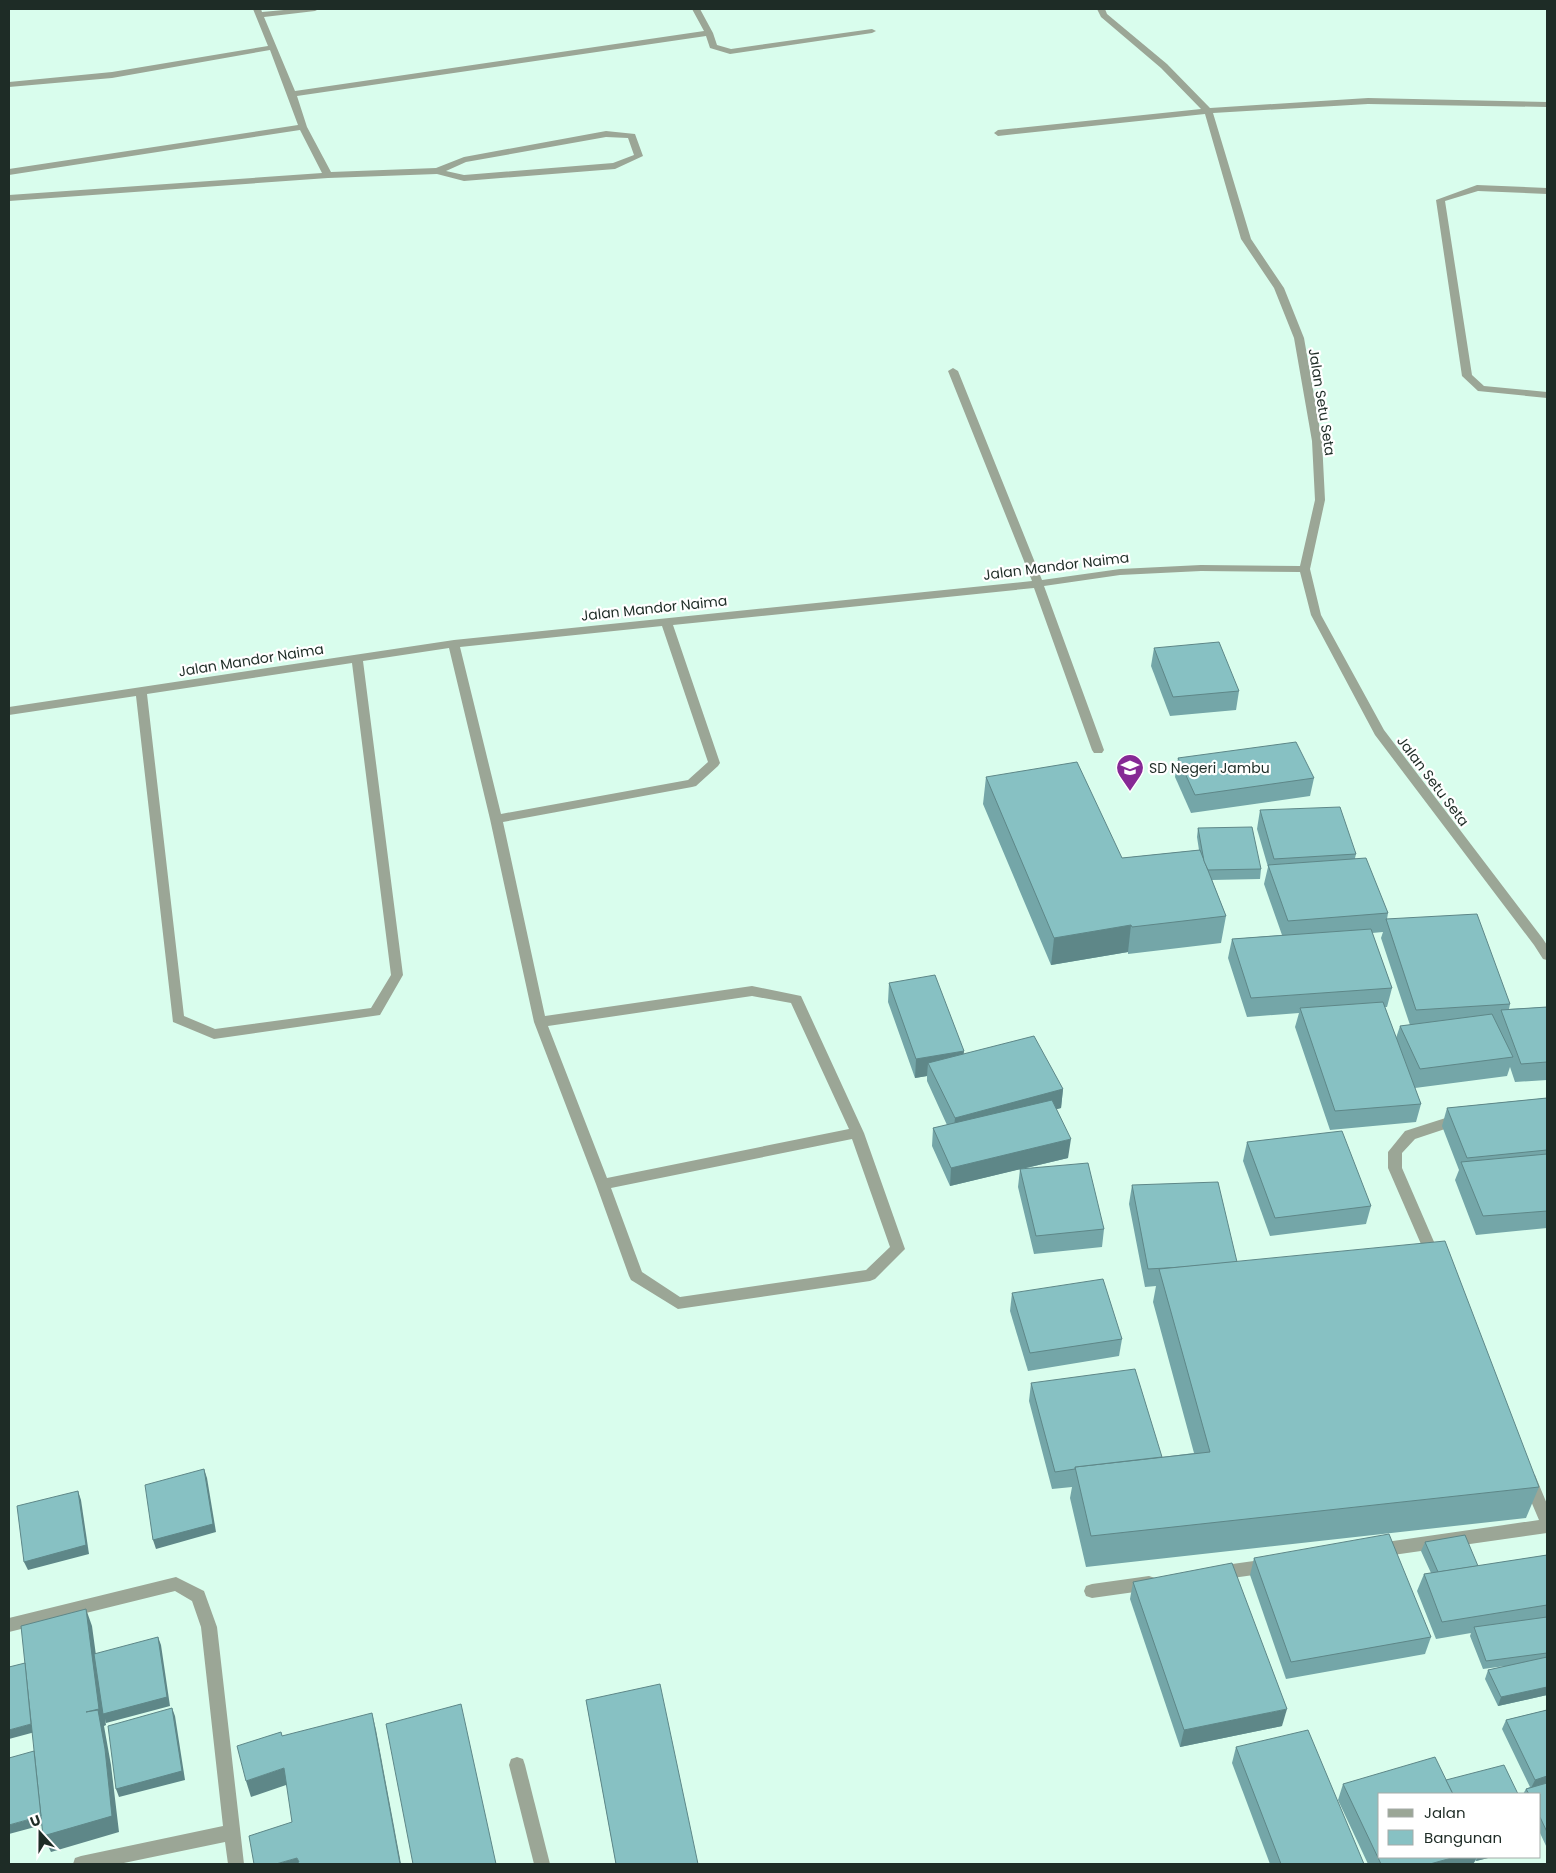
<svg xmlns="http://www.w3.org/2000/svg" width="1556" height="1873" font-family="Poppins,sans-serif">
  <rect width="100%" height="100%" fill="#d9fded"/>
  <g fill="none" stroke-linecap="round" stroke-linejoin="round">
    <g fill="#9ba696" fill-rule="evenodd">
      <path d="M253,9H261L262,12L295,9H319L315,11L264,17L295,91L704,31L692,9H700L713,33L717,45L731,49L872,29L876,31L872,33L730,54L710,48L706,36L297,96L307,127L331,172L436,168L464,157L606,131L635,134L643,156L615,169L464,181L437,174L328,178L9,201V195L322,173L300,130L9,175V169L298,125L270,50L112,78L9,87V82L112,72L268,46ZM606,137L628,138L634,155L613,163L464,175L446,171L466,162Z"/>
      <path d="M1097,9H1105L1107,14L1167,64L1210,108L1368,98L1547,102V107L1368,104L1213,113L1251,239L1284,288L1304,338L1322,441L1325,500L1310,569L1321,615L1384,730L1543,939L1547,945V960L1543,959L1534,945L1375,735L1311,615L1300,572L1201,571L1120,575L1044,586L1104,750L1102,753H1094L1092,750L1034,588L673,625L720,763L718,766L696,786L692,787L503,822L545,1016L752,986L801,996L864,1133L905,1249L875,1279L870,1281L678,1309L631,1280L629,1276L596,1184L534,1022L490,819L449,648L363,661L403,975L380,1015L214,1039L173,1022L136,696L9,715V707L454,640L1032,581L948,371L953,368L958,371L1042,580L1120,569L1201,565L1300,566L1315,500L1312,441L1294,338L1274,288L1241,239L1205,114L998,136L994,133L998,130L1201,109L1161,68L1101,17ZM662,626L708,762L688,780L501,814L460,647ZM352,663L391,975L371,1008L215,1029L184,1016L147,694ZM752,996L791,1003L849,1129L607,1178L548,1026ZM852,1139L890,1247L866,1270L680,1297L642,1272L611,1188Z"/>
      <polygon points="1477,185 1547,188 1547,194 1478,191 1445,201 1472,375 1484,386 1547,392 1547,398 1478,391 1462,376 1436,200"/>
      <polygon points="1458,1114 1463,1115 1465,1119 1463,1123 1415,1139 1402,1153 1402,1168 1441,1258 1439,1262 1434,1264 1429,1262 1427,1258 1388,1168 1388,1152 1405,1131"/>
      <polygon points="1530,1473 1535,1475 1547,1504 1547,1533 1379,1557 1374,1555 1371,1550 1374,1545 1379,1543 1539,1520 1522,1480 1525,1475"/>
      <polygon points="1268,1559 1273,1561 1276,1566 1273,1571 1268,1573 1218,1580 1212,1578 1210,1573 1212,1568 1218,1566"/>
      <polygon points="1149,1576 1155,1578 1157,1583 1155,1588 1149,1590 1092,1598 1086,1596 1084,1591 1086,1586 1092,1584"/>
      <polygon points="176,1577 204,1591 217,1627 244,1864 228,1864 225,1842 119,1864 73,1864 75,1858 81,1856 223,1826 201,1627 192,1601 175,1591 9,1632 9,1618"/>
      <polygon points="517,1757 523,1759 525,1765 550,1864 534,1864 509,1765 511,1759"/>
    </g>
  </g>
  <g fill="#74a6a8" fill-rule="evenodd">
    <polygon points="1154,648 1239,691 1236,710 1170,716 1151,666"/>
    <polygon points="1178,758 1314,778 1310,796 1191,813 1175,777"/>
    <polygon points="986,777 1122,858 1199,850 1197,837 1198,828 1261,869 1260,879 1212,880 1226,916 1221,943 1128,954 1128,952 1051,965 983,804"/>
    <path d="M1260,810L1356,854L1355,858L1388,913L1387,919L1510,1004L1509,1009L1547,1007V1080L1515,1082L1510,1067L1507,1076L1415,1088L1421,1104L1416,1122L1330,1130L1295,1027L1299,1013L1247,1017L1228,958L1232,939L1282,935L1264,884L1268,867L1257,829ZM1383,932L1381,938L1410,1025L1400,1026L1396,1038L1385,1007H1387L1392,988L1372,933Z"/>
    <polygon points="889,983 964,1051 963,1054 1063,1089 1061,1108 1056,1109 1068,1158 1022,1169 1104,1229 1102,1247 1034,1254 1018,1187 1020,1169 950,1186 932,1146 933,1128 947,1125 927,1081 927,1076 915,1078 888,1002"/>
    <polygon points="1547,1098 1547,1228 1476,1235 1455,1180 1459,1170 1442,1126 1447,1108"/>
    <polygon points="1247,1142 1371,1206 1366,1224 1270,1236 1243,1161"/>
    <polygon points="1132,1185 1237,1262 1539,1487 1526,1518 1086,1567 1070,1498 1072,1487 1052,1489 1029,1401 1031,1383 1162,1457 1194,1453 1153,1302 1156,1286 1145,1287 1129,1204"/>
    <polygon points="1012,1293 1122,1339 1119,1356 1028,1371 1010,1311"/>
    <polygon points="1425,1542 1478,1566 1547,1555 1547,1695 1498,1706 1485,1679 1488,1670 1505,1666 1483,1669 1470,1636 1471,1633 1436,1639 1417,1591 1424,1574 1431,1573 1421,1551"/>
    <polygon points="1254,1558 1431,1637 1425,1654 1286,1679 1250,1575"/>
    <polygon points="1133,1582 1282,1726 1180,1747 1130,1599"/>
    <polygon points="586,1700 698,1864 616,1864"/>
    <polygon points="1547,1710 1547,1848 1540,1833 1540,1794 1523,1794 1526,1789 1530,1787 1502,1729 1506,1720"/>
    <polygon points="1236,1747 1364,1864 1270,1864 1232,1763"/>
    <polygon points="1343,1784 1380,1857 1492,1857 1476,1861 1476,1860 1473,1864 1368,1864 1338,1800"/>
  </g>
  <g fill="#5e8788">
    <polygon points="1131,925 1128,952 1051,965 1054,938"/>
    <polygon points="964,1051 962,1069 928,1063 927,1076 915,1078 916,1059"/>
    <polygon points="1063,1089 1061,1108 953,1136 955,1118"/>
    <polygon points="1071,1139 1068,1158 950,1186 951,1168"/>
    <polygon points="204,1469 207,1478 216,1532 156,1549 153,1540"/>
    <polygon points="78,1491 81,1500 89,1554 28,1570 24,1562"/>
    <polygon points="86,1609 92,1626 104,1714 158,1637 161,1645 170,1706 106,1723 105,1719 106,1725 104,1726 111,1765 119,1832 51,1852 43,1836 93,1729"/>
    <polygon points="1547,1687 1547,1695 1498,1706 1501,1697"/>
    <polygon points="172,1708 175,1716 185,1780 119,1797 116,1789"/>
    <polygon points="1287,1709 1282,1726 1180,1747 1184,1730"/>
    <polygon points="372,1713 376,1730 401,1864 400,1864"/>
    <polygon points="31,1724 35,1732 9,1739 9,1730"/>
    <polygon points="284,1768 289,1784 251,1797 246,1781"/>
    <polygon points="1547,1776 1547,1783 1531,1788 1535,1780"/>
    <polygon points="42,1816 46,1824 9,1834 9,1825"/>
    <polygon points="1455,1857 1477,1857 1473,1864 1430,1864"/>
    <polygon points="1478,1857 1492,1857 1476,1861"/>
    <polygon points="297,1858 300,1864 276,1864"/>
  </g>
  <g fill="#87c1c3" stroke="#5e8788">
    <polygon points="1219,642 1239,691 1173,697 1154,648"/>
    <polygon points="1296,742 1314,778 1195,795 1178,758"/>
    <polygon points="1077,762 1122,858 1200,850 1226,916 1132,927 1131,925 1054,938 986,777"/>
    <polygon points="1340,807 1356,854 1274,859 1260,810"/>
    <polygon points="1252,827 1261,869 1208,870 1204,861 1198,828"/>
    <polygon points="1366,858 1388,913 1288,921 1268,865"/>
    <polygon points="1477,914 1510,1004 1416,1010 1386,919"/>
    <polygon points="1371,929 1392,988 1251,998 1232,939"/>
    <polygon points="935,975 964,1051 916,1059 889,983"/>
    <polygon points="1383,1002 1421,1104 1335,1111 1300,1008"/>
    <polygon points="1547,1007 1547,1062 1521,1064 1501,1010"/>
    <polygon points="1492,1014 1513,1057 1420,1069 1400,1026"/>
    <polygon points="1034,1036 1063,1089 955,1118 928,1063"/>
    <polygon points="1547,1098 1547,1150 1467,1158 1447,1108"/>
    <polygon points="1052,1100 1071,1139 951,1168 933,1128"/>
    <polygon points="1342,1131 1371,1206 1275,1218 1247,1142"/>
    <polygon points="1547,1154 1547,1211 1483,1216 1461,1162"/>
    <polygon points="1088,1163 1104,1229 1036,1236 1020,1169"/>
    <polygon points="1218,1182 1237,1262 1184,1267 1148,1269 1132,1185"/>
    <polygon points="1445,1241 1539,1487 1091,1536 1075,1467 1210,1452 1159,1269"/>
    <polygon points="1103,1279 1122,1339 1030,1353 1012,1293"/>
    <polygon points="1135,1369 1162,1457 1075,1467 1075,1469 1055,1472 1031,1383"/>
    <polygon points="204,1469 213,1524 153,1540 145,1485"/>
    <polygon points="78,1491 86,1545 24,1562 17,1506"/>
    <polygon points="1389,1534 1431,1637 1291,1662 1254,1558"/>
    <polygon points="1465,1535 1478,1566 1438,1572 1425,1542"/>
    <polygon points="1547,1555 1547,1605 1442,1622 1424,1574"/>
    <polygon points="1232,1563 1287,1709 1184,1730 1133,1582"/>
    <polygon points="86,1609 99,1709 86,1712 98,1710 105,1749 112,1816 43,1836 21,1626"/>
    <polygon points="1547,1617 1547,1653 1486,1661 1474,1627"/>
    <polygon points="158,1637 167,1697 103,1714 94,1654"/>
    <polygon points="1547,1657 1547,1687 1501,1697 1488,1670"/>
    <polygon points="25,1663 31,1724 9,1730 9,1667"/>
    <polygon points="660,1684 698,1864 616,1864 586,1700"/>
    <polygon points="461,1704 496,1864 413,1864 386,1724"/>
    <polygon points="172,1708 182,1771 116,1789 108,1726"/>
    <polygon points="1547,1710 1547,1776 1535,1780 1506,1720"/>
    <polygon points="372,1713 400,1864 293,1864 299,1862 297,1858 276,1864 254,1864 249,1836 292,1822 284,1768 246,1781 237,1746 281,1732 282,1736"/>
    <polygon points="1308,1730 1364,1864 1281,1864 1236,1747"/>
    <polygon points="34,1751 41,1816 9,1825 9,1758"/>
    <polygon points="1435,1757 1453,1794 1380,1794 1380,1857 1455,1857 1430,1864 1381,1864 1343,1784"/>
    <polygon points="1504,1765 1518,1794 1453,1794 1446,1780"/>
    <polygon points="1547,1783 1547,1832 1540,1817 1540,1794 1529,1794 1526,1789"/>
  </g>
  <defs>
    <symbol id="school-pin" viewBox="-11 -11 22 30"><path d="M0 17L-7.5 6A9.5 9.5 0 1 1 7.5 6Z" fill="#862995" stroke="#fff"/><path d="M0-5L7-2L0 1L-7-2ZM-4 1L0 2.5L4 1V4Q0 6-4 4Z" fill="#fff"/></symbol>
  </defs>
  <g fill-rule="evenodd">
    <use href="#school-pin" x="1114" y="752" width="32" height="43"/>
  </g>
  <g text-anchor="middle" stroke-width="4.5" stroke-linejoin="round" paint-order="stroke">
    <g font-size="14" fill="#1e2c26" stroke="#fff">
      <text transform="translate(1322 402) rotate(81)" y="5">Jalan Setu Seta</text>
      <text transform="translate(1056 566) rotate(-7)" y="5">Jalan Mandor Naima</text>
      <text transform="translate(654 608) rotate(-6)" y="5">Jalan Mandor Naima</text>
      <text transform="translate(251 660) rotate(-9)" y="5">Jalan Mandor Naima</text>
      <text transform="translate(1433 781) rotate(53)" y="5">Jalan Setu Seta</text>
    </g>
    <g font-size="14" fill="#1e2c26" stroke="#fff" text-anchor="start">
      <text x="1149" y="773">SD Negeri Jambu</text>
    </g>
  </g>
  <rect width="1556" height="1873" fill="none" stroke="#1e2c26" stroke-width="20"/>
  <rect x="1378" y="1793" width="162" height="65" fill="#ffffff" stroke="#a5aba8"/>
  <rect x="1388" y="1809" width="25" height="8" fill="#9ba696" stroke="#a5aba8"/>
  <text x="1424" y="1818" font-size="15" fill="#1e2c26">Jalan</text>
  <rect x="1388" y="1830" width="25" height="15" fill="#87c1c3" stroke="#a5aba8"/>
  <text x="1424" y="1843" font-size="15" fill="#1e2c26">Bangunan</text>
  <g transform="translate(40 1833) rotate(339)" stroke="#ffffff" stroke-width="4" paint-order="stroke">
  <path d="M0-4L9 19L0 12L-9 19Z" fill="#1e2c26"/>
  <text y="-8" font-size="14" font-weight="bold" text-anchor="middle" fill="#1e2c26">U</text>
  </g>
</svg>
